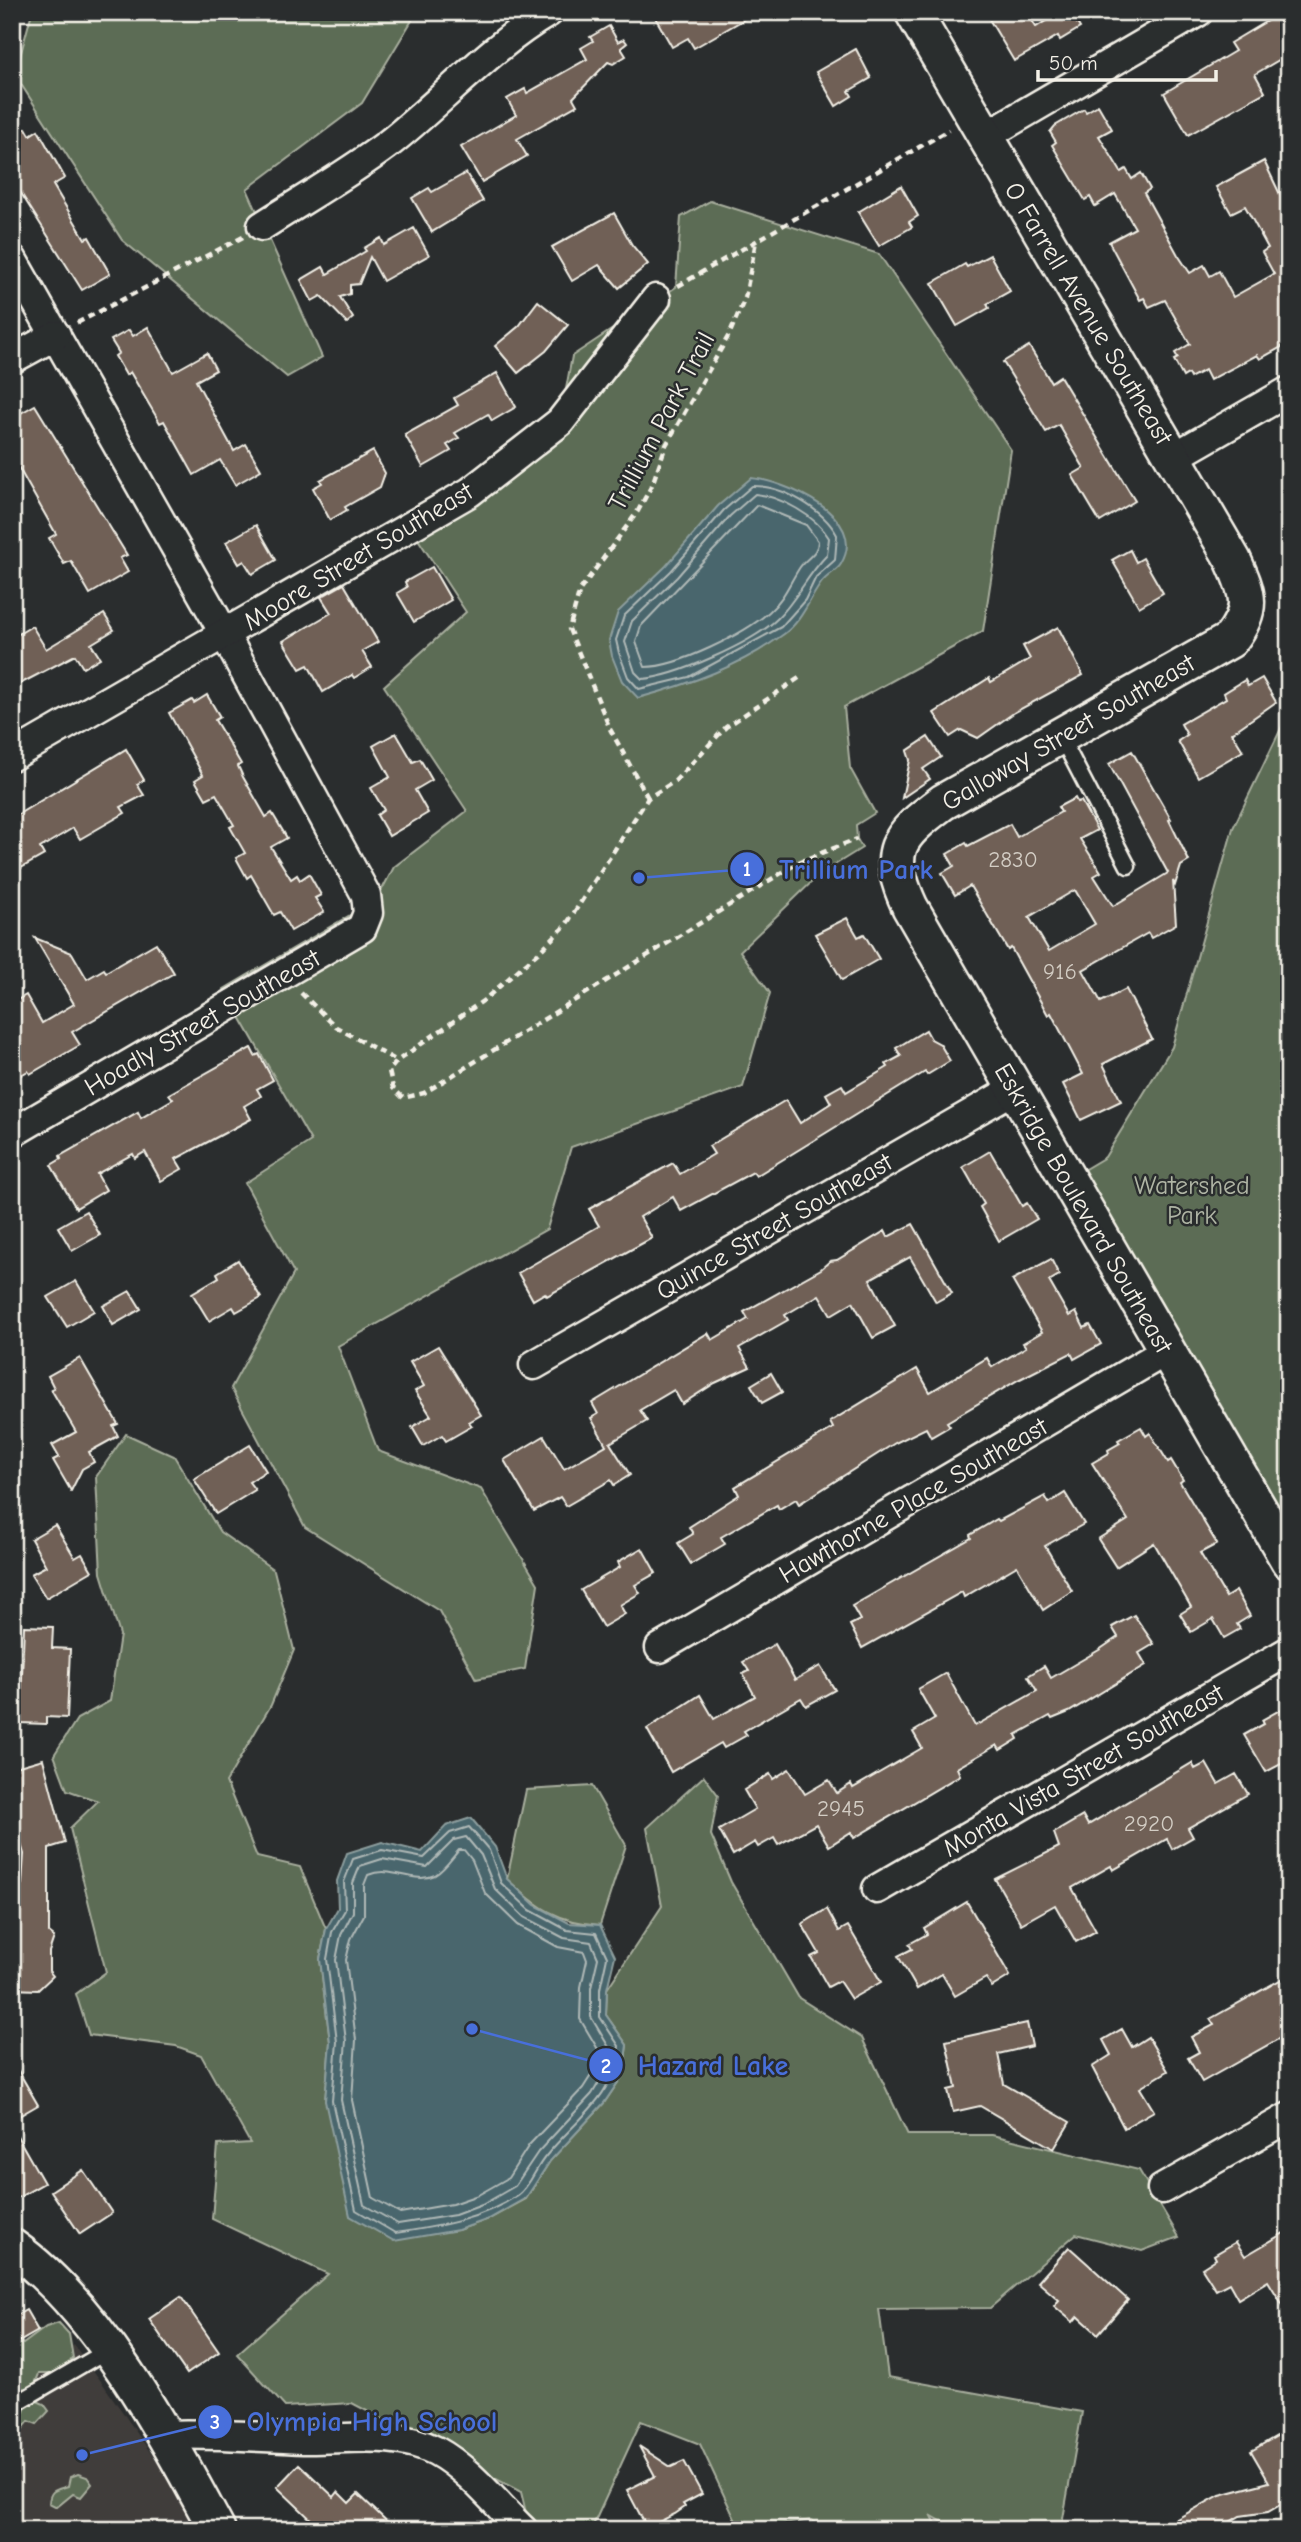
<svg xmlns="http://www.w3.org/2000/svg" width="1301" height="2542" font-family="'Comic Neue',sans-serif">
  <rect width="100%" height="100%" fill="#2a2d2e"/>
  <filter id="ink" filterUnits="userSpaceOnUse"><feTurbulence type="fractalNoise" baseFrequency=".0143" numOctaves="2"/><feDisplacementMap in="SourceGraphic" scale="14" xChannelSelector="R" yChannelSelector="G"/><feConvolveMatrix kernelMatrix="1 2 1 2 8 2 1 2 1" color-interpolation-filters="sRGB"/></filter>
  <g filter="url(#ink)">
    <polygon fill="#3f3c3a" points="74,2345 101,2381 204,2530 12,2530 12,2380"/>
    <g fill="#5c6c54" stroke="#a8ae9e" stroke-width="2">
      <polygon points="32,12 417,12 362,103 247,189 322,357 287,377 122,240 15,75"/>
      <polygon points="710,201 879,254 1011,450 983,631 844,707 850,768 875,813 856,825 857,839 862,848 820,874 740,951 770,993 743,1087 571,1147 547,1229 338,1346 378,1451 481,1489 538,1584 525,1669 476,1679 439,1611 305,1527 231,1388 294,1273 245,1183 311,1141 224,989 362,908 368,916 394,867 467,811 384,686 466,612 410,527 560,422 572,356 676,287 681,217"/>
      <polygon points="1289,712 1289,1557 1068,1179 1105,1157 1172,1047 1233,828"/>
      <polygon points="126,1434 174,1456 220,1532 274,1570 294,1650 271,1705 226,1782 257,1857 300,1867 326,1929 320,1959 330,2042 325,2101 432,2233 458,2230 489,2219 526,2199 550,2161 604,2103 623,2075 627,2045 606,2015 607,1989 662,1906 647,1828 704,1776 718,1795 711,1835 731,1882 799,1998 862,2038 908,2135 992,2135 1139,2170 1179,2237 1142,2251 1076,2234 990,2308 879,2309 888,2377 1082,2412 1061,2530 957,2530 932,2516 939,2530 821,2530 812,2520 740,2530 700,2444 641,2421 591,2530 530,2530 521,2492 352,2403 285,2407 237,2354 328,2274 212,2219 218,2145 250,2143 201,2055 176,2046 89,2035 76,1994 106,1972 70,1828 98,1801 67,1790 54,1755 77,1719 110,1701 120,1635 101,1573 96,1477"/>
      <path d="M592,1786L626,1845L600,1925C557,1922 538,1908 507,1879L526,1790Z"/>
      <polygon points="59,2323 69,2334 73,2358 60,2374 39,2374 34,2386 12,2391 12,2335 23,2344 46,2327"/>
      <polygon points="35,2400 44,2404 49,2411 37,2424 29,2421 20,2432 12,2434 12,2415 24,2412 27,2404"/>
      <path d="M78,2474L87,2477L92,2484L81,2497L73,2494L57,2507L49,2503C50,2489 56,2490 68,2486L70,2477Z"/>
    </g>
    <g fill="#49666d" stroke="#8d9e9e" stroke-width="2">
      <path d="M751,478C784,481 870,516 841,564C837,571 827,575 822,582C809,599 803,620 784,634C741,666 690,684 638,698L622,681L612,656L609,640L618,612L666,566L718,506Z"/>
      <polygon points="471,1818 495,1847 507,1879 535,1905 569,1923 600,1925 615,1956 607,1989 606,2015 627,2045 623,2075 604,2103 550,2161 526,2198 489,2219 458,2230 394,2241 350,2216 325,2101 330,2042 320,1959 326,1929 338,1908 337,1881 347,1853 382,1842 422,1852 446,1826"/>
    </g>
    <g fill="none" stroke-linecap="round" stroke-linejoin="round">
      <g stroke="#b0b9b7" stroke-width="2">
        <path d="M752,486C782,485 823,509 837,535L835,560L816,577L805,600L781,627L689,677L639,689L628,677L619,653L616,640L624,616L671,571L724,510Z"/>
        <path d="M755,494C780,496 816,516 829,538L827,555C807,575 798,598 778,618C754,642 676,677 642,679L635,672L625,642L632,621L677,577L730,516Z"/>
        <path d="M757,505L806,525L818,541C818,554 807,557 800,567C790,582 784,599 769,612C744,634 678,667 645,667L636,642L641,626Z"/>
        <path d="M469,1827L489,1850L501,1883L530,1910L567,1930L596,1933L607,1957L600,1989V2017L619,2046C616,2096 575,2120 546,2156C536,2167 530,2187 518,2195C480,2220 438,2227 395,2233L356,2210L332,2101L337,2042L327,1959L332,1932L345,1910L344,1882L353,1859L382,1850L424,1858L450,1833Z"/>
        <polygon points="466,1837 481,1855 495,1889 524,1917 564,1938 591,1942 598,1958 591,1988 591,2017 610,2049 607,2069 592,2094 538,2152 515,2186 482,2205 455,2215 398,2224 364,2205 341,2100 346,2041 336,1960 341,1935 353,1912 353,1883 360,1866 382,1859 427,1867 454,1840"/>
        <path d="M459,1850H464L472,1860L485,1893L518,1925L558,1947L584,1952L587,1960L581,1987L580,2019L599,2051L597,2066L583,2088L529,2145L508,2178L478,2195L452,2204L400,2213L373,2198L352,2100L356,2040L346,1960L351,1939L364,1915V1885L368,1875C392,1865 414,1885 435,1875C444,1870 452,1858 459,1850Z"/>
      </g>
    </g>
    <g fill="#706057" stroke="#f4f1e8" stroke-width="2" fill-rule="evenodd">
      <polygon points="652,12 757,12 694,48 688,38 672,47"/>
      <polygon points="1000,12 1027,12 1036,27 1060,12 1070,12 1080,28 1060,40 1058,36 1014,61 989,19"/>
      <polygon points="1282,12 1289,24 1289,54 1255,74 1265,92 1188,135 1164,93 1235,51 1230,43"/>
      <polygon points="609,26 618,42 624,39 627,43 621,48 626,56 613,64 608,62 573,98 577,105 517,139 527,156 482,182 461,147 516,115 507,99 525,89 527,93 587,59 581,48 593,41 590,37"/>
      <polygon points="856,49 871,78 849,91 852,96 836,106 816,72"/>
      <polygon points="1098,105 1112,129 1099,136 1121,172 1126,169 1132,179 1141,173 1150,189 1144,193 1178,255 1190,273 1204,265 1210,276 1219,271 1233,297 1274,274 1262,252 1268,248 1245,206 1231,213 1216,187 1264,161 1289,213 1289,343 1260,359 1257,355 1210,380 1205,370 1190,378 1188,374 1183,377 1174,360 1178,358 1175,353 1190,344 1165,300 1149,307 1144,298 1140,300 1109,242 1135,228 1115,194 1095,206 1090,197 1085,200 1052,145 1056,142 1050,132 1055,126 1084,109 1086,112"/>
      <polygon points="26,128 30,135 38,130 65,178 53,185 85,239 89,237 110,274 82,290 12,179 12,136"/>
      <polygon points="466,173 483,201 432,232 412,198 429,188 432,192"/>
      <polygon points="901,186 918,216 909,222 912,227 879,246 858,212"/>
      <polygon points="614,213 632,245 648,264 619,288 599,265 572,281 552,247"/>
      <polygon points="414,228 429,255 383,281 370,257 359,284 350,285 350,294 340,297 353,318 347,323 321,296 312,301 301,280 323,267 327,274 366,251 364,248 381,238 384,245"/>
      <polygon points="990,255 1010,291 987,304 989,308 957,326 932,283 965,264 967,267"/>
      <polygon points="538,301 568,325 546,351 518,373 495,346 519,326"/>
      <polygon points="148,327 173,372 207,353 216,370 196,381 234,451 246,444 261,470 235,485 220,460 194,475 164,421 160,423 130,372 126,375 115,356 119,353 111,340 129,330 133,336"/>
      <polygon points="1029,346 1051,382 1060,376 1135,501 1100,522 1072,475 1084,468 1059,425 1046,432 1003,362"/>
      <polygon points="497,373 516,407 492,421 488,414 455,433 459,438 447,445 451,451 423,467 405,435 458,405 454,398"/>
      <polygon points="35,405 127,555 120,558 128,572 90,594 71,561 64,564 49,538 56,534 12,456 12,418"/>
      <polygon points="373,451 385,473 380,487 345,507 347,510 330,520 313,488 322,483 320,480"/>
      <polygon points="256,525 276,560 252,574 244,561 239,564 226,542"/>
      <polygon points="1130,550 1136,562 1143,558 1163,593 1139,607 1112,560"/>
      <polygon points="432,567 451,600 414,622 397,593 407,587 405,582"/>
      <polygon points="344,584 378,642 362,651 372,667 354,678 352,675 323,692 308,665 300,669 283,641 331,613 321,597"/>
      <polygon points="104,614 114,630 91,644 100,658 83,668 75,655 12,688 12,638 32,626 46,649"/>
      <polygon points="1058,627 1083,675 1015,712 978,738 961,730 950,737 934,713 989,678 991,682 1030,659 1023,646"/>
      <polygon points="1262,678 1276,702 1232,733 1243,751 1198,777 1178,741 1187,735 1181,724 1226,698 1224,693 1245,680 1248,686"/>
      <polygon points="207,695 220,717 215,720 241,764 238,766 243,777 266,817 272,813 287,838 271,847 291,879 297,875 300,880 309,874 321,895 315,898 324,912 291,931 280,912 274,915 251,875 247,878 236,858 245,853 230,827 234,825 216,794 206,799 195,780 203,775 169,713 192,700 194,703"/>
      <polygon points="396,733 413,762 420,759 432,780 415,790 428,813 389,836 377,815 384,810 371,788 390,777 373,746"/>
      <polygon points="928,737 941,757 923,769 930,779 902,798 910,760 907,751"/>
      <polygon points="126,749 144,780 137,784 144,795 121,807 125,813 80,839 73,828 40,848 44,855 12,873 12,818"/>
      <path d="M1132,751L1171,819L1169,820L1189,861L1181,866L1175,885L1173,881L1176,924L1151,938L1148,933L1083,970L1101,1002L1126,989L1152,1039L1103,1064L1121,1101L1081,1120L1063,1084L1083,1074L1051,1013L1048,1015L1011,948L1008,950L970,886L955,895L942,873L954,866L947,854L966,843L968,846L1010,824L1017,837L1061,812L1058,807L1075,798L1077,802L1081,801L1097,830L1080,839L1101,872L1094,876L1113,906L1168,873L1109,764ZM1075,890L1095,924L1049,951L1029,917Z"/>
      <polygon points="847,918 858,937 864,934 879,959 842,980 815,934"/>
      <polygon points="35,938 72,953 87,979 104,969 106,972 156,943 174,973 72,1032 80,1045 30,1074 28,1071 12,1080 12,1003 26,995 42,1023 74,1004"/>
      <polygon points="926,1030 931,1039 940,1044 950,1061 927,1075 925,1072 756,1176 753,1172 681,1211 673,1197 640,1217 652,1238 547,1296 545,1293 533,1300 518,1273 599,1226 589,1209 673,1163 680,1174 714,1154 709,1146 786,1100 800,1123 831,1103 826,1094 842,1085 846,1092 888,1067 886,1064 901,1056 896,1048"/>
      <polygon points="251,1048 255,1056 259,1054 273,1080 257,1089 261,1096 244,1106 251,1119 176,1159 182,1169 161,1181 145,1152 135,1158 133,1154 97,1174 106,1190 76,1208 51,1165 61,1159 60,1156 138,1112 141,1118 173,1099 169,1094"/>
      <polygon points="990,1151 1022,1206 1027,1203 1037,1219 999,1241 980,1207 984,1204 963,1167"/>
      <polygon points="86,1211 100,1235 72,1251 58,1227"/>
      <polygon points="913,1224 952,1293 936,1302 910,1257 870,1279 895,1326 873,1338 853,1302 831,1315 819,1295 785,1315 788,1320 739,1348 750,1367 715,1383 682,1404 674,1390 640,1410 647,1421 610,1443 630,1475 614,1485 611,1480 566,1506 560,1497 534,1511 504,1460 544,1436 564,1469 606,1445 591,1418 598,1414 592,1403 708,1333 712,1340 748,1319 744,1312 821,1269 830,1261 837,1260 885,1231 888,1237"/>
      <polygon points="1051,1259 1059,1275 1049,1281 1069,1316 1076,1312 1084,1328 1090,1325 1101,1344 1074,1359 1071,1353 1018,1380 947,1422 950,1426 931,1437 926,1428 895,1443 799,1504 796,1499 779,1509 777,1505 721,1537 725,1544 691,1564 678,1543 693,1534 689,1527 739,1495 735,1487 833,1428 830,1422 917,1369 930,1392 987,1358 992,1367 1026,1347 1023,1343 1042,1332 1012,1280"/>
      <polygon points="238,1260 261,1298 236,1312 233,1307 209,1321 192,1293 219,1277 217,1273"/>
      <polygon points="76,1281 94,1311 67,1327 48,1297"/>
      <polygon points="130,1291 141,1309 113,1325 103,1306"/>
      <polygon points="438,1346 481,1415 469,1422 472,1426 446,1441 442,1435 423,1446 412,1427 431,1416 415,1391 424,1386 410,1362"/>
      <polygon points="80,1358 118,1424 113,1426 118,1436 89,1452 94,1462 82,1469 71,1491 53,1460 59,1457 52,1445 76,1432 51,1389 54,1388 48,1376"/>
      <polygon points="771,1373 782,1392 762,1403 751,1385"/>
      <polygon points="1141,1427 1146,1436 1150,1433 1168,1462 1171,1460 1183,1480 1180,1482 1217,1544 1200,1553 1226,1597 1236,1591 1250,1616 1237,1624 1240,1629 1224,1638 1213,1619 1191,1632 1180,1614 1191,1607 1154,1543 1116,1567 1098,1539 1128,1520 1092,1463 1109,1453 1108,1450 1120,1443 1118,1440"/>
      <polygon points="250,1445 266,1471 249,1482 255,1490 216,1514 194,1479"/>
      <polygon points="1065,1493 1084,1524 1045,1546 1072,1591 1043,1610 1017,1566 964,1597 962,1592 862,1648 850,1625 860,1620 852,1606 971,1538 970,1535 997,1519 999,1521 1045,1496 1049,1503"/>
      <polygon points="55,1525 75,1558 82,1554 92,1571 46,1598 31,1574 46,1566 31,1539"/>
      <polygon points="642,1548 656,1573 635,1585 640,1593 620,1605 625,1614 603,1627 581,1590 620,1567 618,1562"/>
      <polygon points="1134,1615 1154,1644 1139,1653 1146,1665 1069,1712 1052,1719 1050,1716 1016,1735 1018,1739 1000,1750 997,1745 957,1768 960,1775 854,1838 851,1832 829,1846 816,1824 778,1845 774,1838 758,1847 755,1842 733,1855 719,1830 755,1809 744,1790 770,1774 773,1779 789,1769 805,1794 829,1780 837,1793 851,1784 853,1788 922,1748 913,1732 935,1719 918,1689 946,1673 975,1726 1037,1691 1028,1676 1044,1666 1051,1678 1099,1650 1118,1637 1112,1627"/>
      <polygon points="24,1626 53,1627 52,1648 70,1649 67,1718 46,1717 46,1724 20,1723"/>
      <polygon points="775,1644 795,1680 820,1666 835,1690 806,1706 801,1698 744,1731 747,1735 724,1748 721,1743 671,1772 647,1729 700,1695 714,1719 755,1696 743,1674 749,1671 743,1662"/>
      <polygon points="1289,1705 1289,1760 1266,1772 1244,1735 1264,1724 1262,1720"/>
      <polygon points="43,1759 65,1843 49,1848 49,1933 54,1937 49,1952 49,1971 53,1976 38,1990 12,1989 18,1884 22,1884 24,1854 12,1813 12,1807 19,1805 12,1783 12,1768"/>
      <polygon points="1192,1763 1195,1769 1206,1763 1218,1784 1236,1774 1248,1794 1188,1828 1193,1837 1172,1849 1167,1839 1113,1870 1111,1866 1072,1888 1096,1931 1076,1942 1055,1905 1021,1924 995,1879 1059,1847 1054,1833 1083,1816 1088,1825"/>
      <polygon points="967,1902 1010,1976 992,1987 986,1978 955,1996 942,1974 917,1989 898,1956 912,1949 909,1944 927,1934 924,1928"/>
      <polygon points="827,1909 839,1931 848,1926 881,1982 851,1999 839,1981 828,1987 811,1957 819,1953 802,1924"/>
      <polygon points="1289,1975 1289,2033 1202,2082 1188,2058 1199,2052 1191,2037 1214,2025 1210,2019"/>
      <polygon points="1027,2023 1032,2046 998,2054 1004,2084 1070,2122 1054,2149 980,2106 953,2112 948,2090 956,2088 946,2041"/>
      <polygon points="1122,2029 1132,2047 1148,2037 1168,2071 1140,2088 1154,2111 1124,2128 1092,2067 1111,2055 1103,2040"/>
      <polygon points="12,2060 38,2105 12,2120"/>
      <polygon points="12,2127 44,2183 12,2201"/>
      <polygon points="83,2170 112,2213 80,2234 51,2191"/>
      <polygon points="1289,2230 1289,2315 1268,2281 1238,2299 1229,2283 1216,2290 1202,2268 1216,2259 1214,2255 1236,2242 1245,2256"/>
      <polygon points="1069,2247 1128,2300 1098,2334 1078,2316 1073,2322 1054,2306 1059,2300 1038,2282"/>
      <polygon points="181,2297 219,2352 187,2374 149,2319"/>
      <polygon points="26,2310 38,2331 19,2342 12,2332 12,2318"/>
      <polygon points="1289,2429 1289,2517 1282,2504 1268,2512 1240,2516 1216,2530 1157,2530 1220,2495 1269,2482 1251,2451"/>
      <polygon points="639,2446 671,2467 684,2461 702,2494 683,2504 685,2507 675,2514 647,2528 627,2490 655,2476"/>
      <polygon points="299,2464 334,2497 338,2492 349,2503 358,2494 396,2530 322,2530 277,2487"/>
    </g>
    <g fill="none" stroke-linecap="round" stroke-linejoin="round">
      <defs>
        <g id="service">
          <polyline points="1061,737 1128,866"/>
          <polyline points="12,2406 108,2350"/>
        </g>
        <g id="minor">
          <polyline points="984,137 1198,12"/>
          <path d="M262,226C304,199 348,174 388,144C443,101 488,48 549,12"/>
          <polyline points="12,259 214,615 366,895 368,913 362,928 12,1133"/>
          <polyline points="12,359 56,335"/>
          <polyline points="1174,457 1289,391"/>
          <polyline points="12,756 470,492 560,422 656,299"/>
          <polyline points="534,1365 1016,1088"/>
          <polyline points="660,1648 1166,1351"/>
          <polyline points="877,1889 1289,1651"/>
          <polyline points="1162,2189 1289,2117"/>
          <path d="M164,2435C211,2433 257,2437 303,2439C346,2440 396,2430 436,2451C469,2469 496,2504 523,2530"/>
        </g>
        <g id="tertiary">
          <path d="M913,12L1233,560C1249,595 1254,609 1230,640L943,802C896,837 884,851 910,907L1289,1561"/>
          <path d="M12,2247C99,2308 167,2437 217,2530"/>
        </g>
      </defs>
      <use href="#service" stroke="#f4f1e8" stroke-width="19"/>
      <use href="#minor" stroke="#f4f1e8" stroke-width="33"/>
      <use href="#tertiary" stroke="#f4f1e8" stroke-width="40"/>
      <g stroke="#f4f1e8" stroke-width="4.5" stroke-dasharray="7 5" stroke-linecap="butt">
        <polyline points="678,286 949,130"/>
        <polyline points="77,323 243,237"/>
        <polyline points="799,678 726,727 675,781 648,798 566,925 541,950 484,1000 397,1061 389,1071 393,1088 403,1098 424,1093 801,861 857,839"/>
        <polyline points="648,798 610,729 569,629 580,590 638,511 652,485 666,445 729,335 745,298 756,241"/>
        <polyline points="301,993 336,1027 397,1061"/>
      </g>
      <use href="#service" stroke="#2a2d2e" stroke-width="14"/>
      <use href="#minor" stroke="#2a2d2e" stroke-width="28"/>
      <use href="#tertiary" stroke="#2a2d2e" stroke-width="35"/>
    </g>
  </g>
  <g text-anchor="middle" stroke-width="5" stroke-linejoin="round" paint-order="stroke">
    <g font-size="23" fill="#d3cdc4">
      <text x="1013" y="867">2830</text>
      <text x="1060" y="979">916</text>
      <text x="841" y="1816">2945</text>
      <text x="1149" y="1831">2920</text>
    </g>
    <g font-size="26" fill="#f4f1e8" stroke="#2a2d2e">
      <text transform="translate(1089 313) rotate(59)" y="9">O Farrell Avenue Southeast</text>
      <text transform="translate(661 421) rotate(-62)" y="9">Trillium Park Trail</text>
      <text transform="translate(358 556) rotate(-31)" y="9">Moore Street Southeast</text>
      <text transform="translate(1068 732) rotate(-30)" y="9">Galloway Street Southeast</text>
      <text transform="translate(202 1022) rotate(-30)" y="9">Hoadly Street Southeast</text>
      <text transform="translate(1084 1208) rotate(60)" y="9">Eskridge Boulevard Southeast</text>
      <text transform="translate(774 1226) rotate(-30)" y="9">Quince Street Southeast</text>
      <text transform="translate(913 1500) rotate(-30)" y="9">Hawthorne Place Southeast</text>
      <text transform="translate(1083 1770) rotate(-30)" y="9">Monta Vista Street Southeast</text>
    </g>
    <g font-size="26" fill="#b0b5a5" stroke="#2a2d2e">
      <text x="1192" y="1194">Watershed<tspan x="1192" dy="30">Park</tspan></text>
    </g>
  </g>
  <path fill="none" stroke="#486fdb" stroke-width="2.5" d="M639 878L747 869M472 2029L606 2065M82 2455L215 2422"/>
  <g fill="#486fdb" stroke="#2a2d2e" stroke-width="2.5">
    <circle cx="639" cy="878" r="7"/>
    <circle cx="472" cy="2029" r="7"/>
    <circle cx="82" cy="2455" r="7"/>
    <circle cx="747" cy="869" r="18"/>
    <circle cx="606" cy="2065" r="18"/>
    <circle cx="215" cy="2422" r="18"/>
  </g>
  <g font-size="21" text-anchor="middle" font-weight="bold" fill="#fff">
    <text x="747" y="876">1</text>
    <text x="606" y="2073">2</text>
    <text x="215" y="2429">3</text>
  </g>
  <g font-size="28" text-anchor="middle" font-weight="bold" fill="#486fdb" stroke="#2a2d2e" stroke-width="5" stroke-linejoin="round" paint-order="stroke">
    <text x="856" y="879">Trillium Park</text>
    <text x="713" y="2075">Hazard Lake</text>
    <text x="372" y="2431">Olympia High School</text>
  </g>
  <rect width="1301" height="2542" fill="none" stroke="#2a2d2e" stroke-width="42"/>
  <rect x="21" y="21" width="1259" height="2500" fill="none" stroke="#f4f1e8" stroke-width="2.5" filter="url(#ink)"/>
  <path d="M1038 70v10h178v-10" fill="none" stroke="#f4f1e8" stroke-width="3.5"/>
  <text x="1049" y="70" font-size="21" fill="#f4f1e8" stroke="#2a2d2e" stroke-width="5" paint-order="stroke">50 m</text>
</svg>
